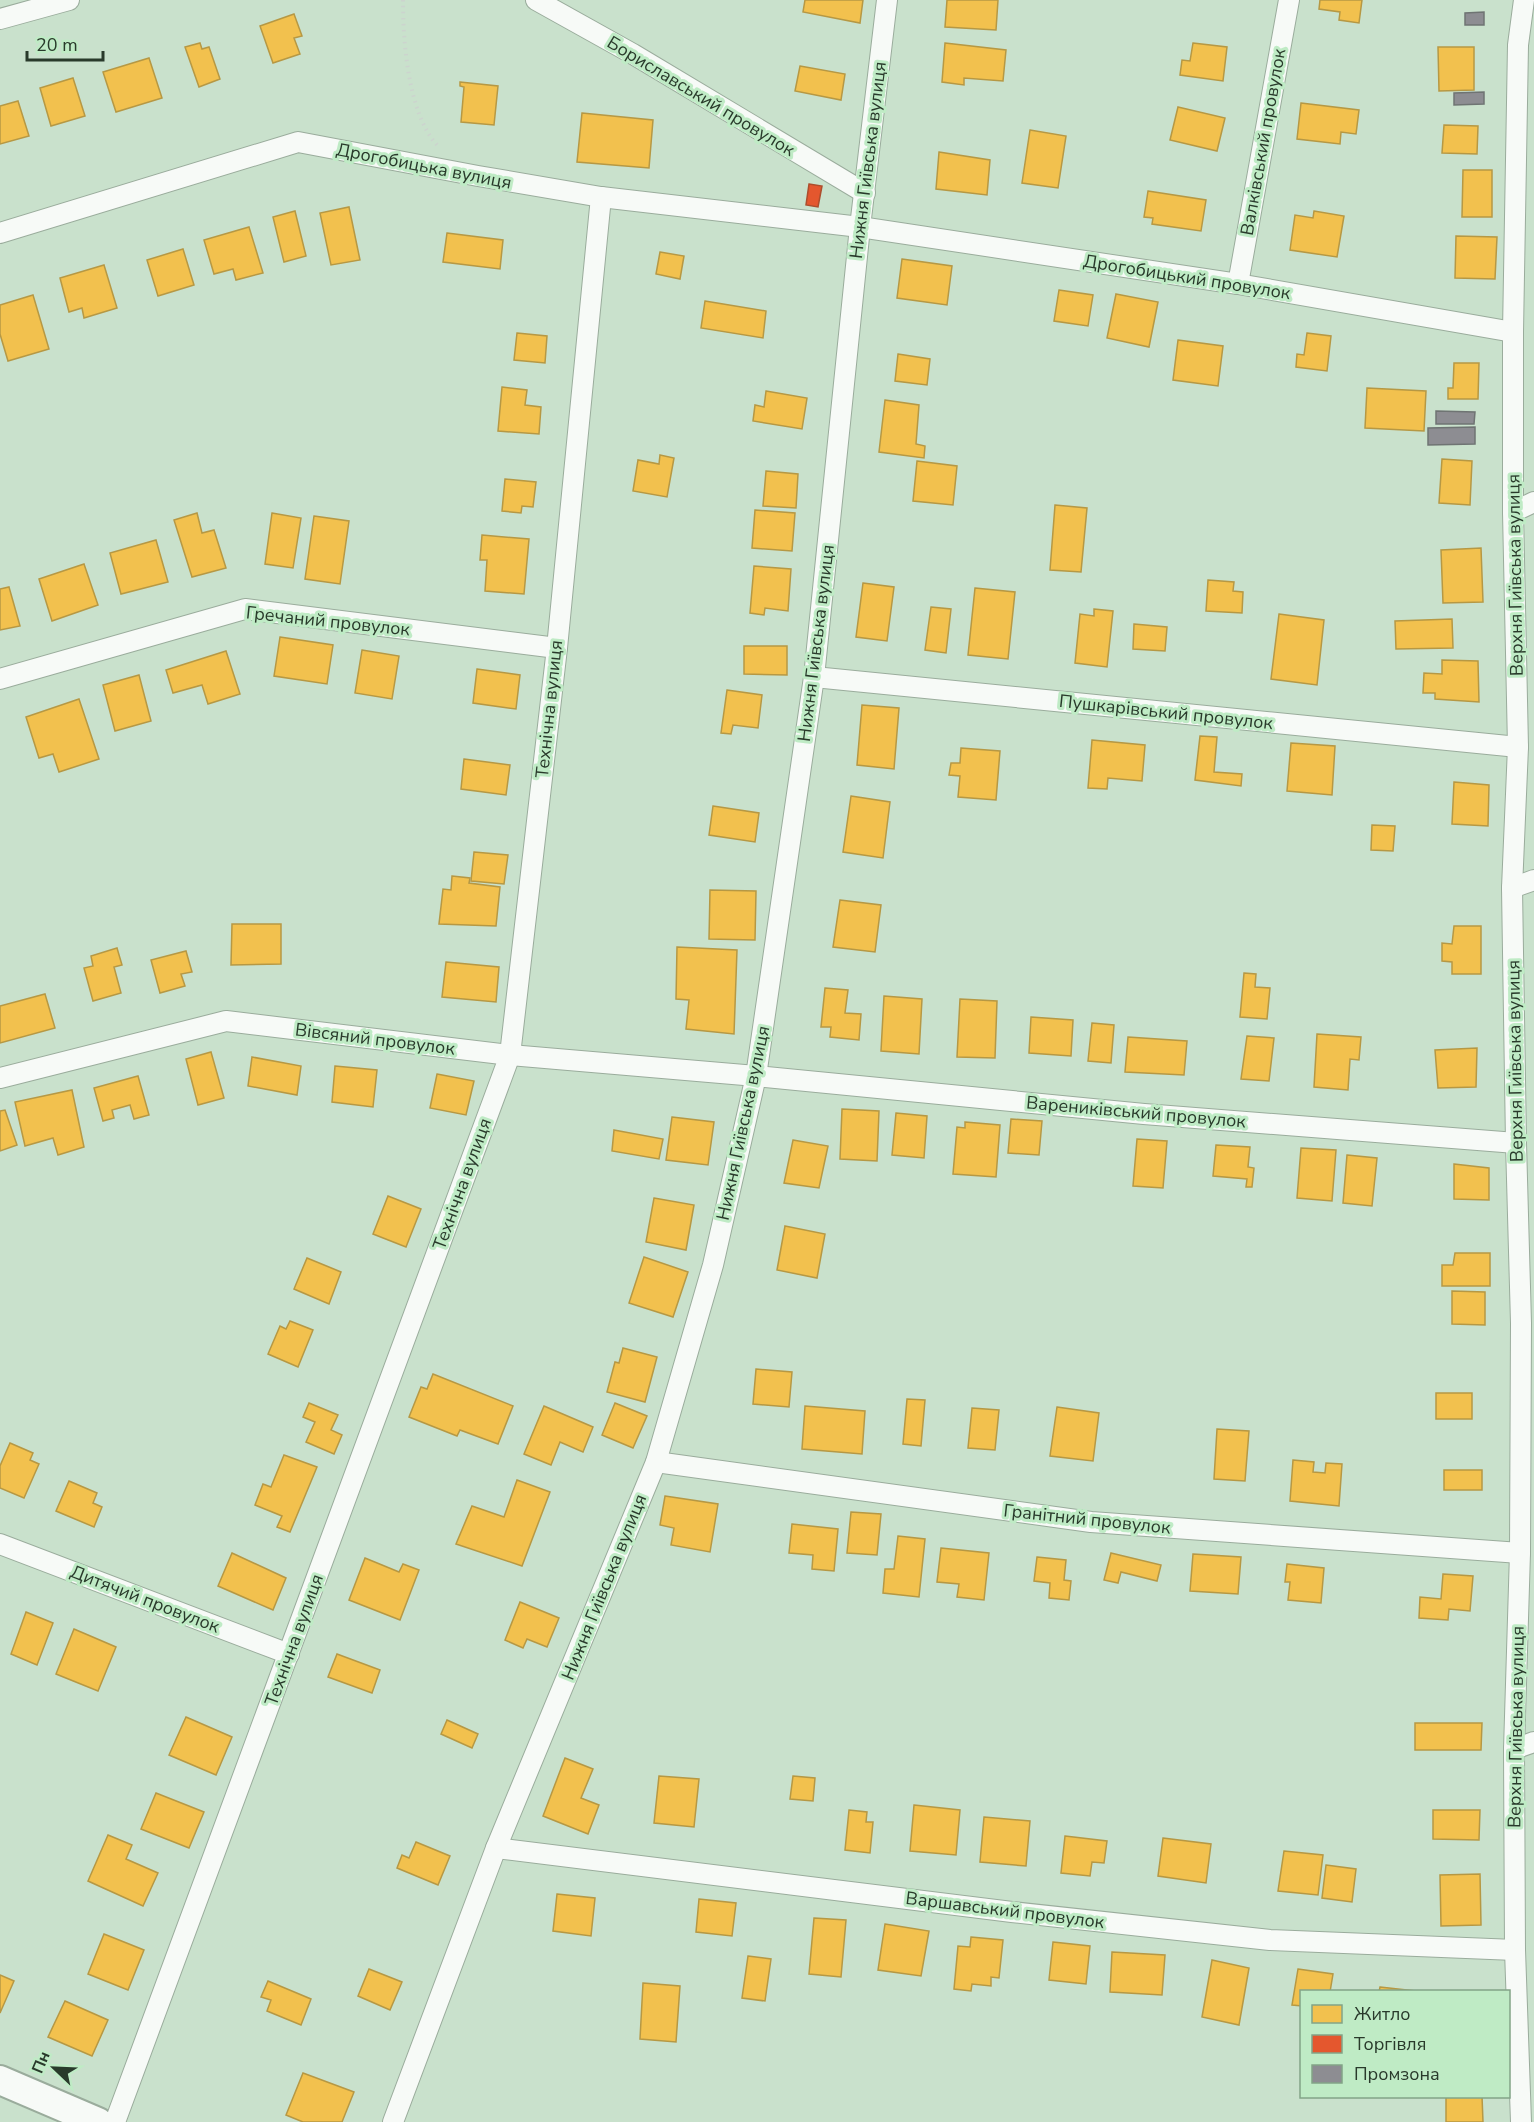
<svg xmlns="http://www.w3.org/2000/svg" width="1534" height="2122" font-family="'Nunito Sans',sans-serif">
  <rect width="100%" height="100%" fill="#c9e1cc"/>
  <g fill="#f2c14e" stroke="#b69844" stroke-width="1.5">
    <polygon points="805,0 863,0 860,23 803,12"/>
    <polygon points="947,0 998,0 996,30 945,27"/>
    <polygon points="1320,0 1362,0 1359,23 1339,20 1340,12 1319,9"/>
    <polygon points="294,14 302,36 294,38 300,54 273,63 260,26"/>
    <polygon points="200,43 202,49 209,47 220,79 199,87 185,47"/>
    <polygon points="945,43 1006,50 1003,81 964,78 964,85 942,82"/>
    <polygon points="1193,43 1227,47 1223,81 1180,75 1182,60 1190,61"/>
    <polygon points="1438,47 1474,47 1474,90 1439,91"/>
    <polygon points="149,58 162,98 116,112 103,72"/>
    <polygon points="800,66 845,74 841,100 795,91"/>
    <polygon points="73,78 85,116 51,126 40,88"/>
    <polygon points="460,82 498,86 494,125 461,122 464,87 460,86"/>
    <polygon points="18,101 29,136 0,144 0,106"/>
    <polygon points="1301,103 1359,110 1356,134 1341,132 1340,144 1297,139"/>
    <polygon points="1178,107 1225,118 1217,151 1170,140"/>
    <polygon points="582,113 653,120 649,168 577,162"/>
    <polygon points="1444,125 1478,126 1477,154 1442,153"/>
    <polygon points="1030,130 1066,136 1058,188 1022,183"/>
    <polygon points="939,152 990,160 987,195 936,189"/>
    <polygon points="1463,170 1492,170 1492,217 1462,217"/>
    <polygon points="1148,191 1206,200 1201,231 1152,224 1153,218 1144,217"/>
    <polygon points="349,207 360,260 331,265 320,213"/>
    <polygon points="295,211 306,256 284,262 273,217"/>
    <polygon points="1314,211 1344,216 1337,257 1290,250 1295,215 1313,218"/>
    <polygon points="249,227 263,273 236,280 233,269 214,274 204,240"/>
    <polygon points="447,233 503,240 500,269 443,262"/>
    <polygon points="1456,236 1497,237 1495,279 1455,278"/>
    <polygon points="183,249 194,285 158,296 147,260"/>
    <polygon points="660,252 684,256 680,279 656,274"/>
    <polygon points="902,259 952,266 947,305 897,298"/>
    <polygon points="104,265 117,308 84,318 82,308 69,312 60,278"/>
    <polygon points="1059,290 1093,295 1088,326 1054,321"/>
    <polygon points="1116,294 1158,302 1149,347 1107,338"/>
    <polygon points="33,295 49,349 8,361 0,334 0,305"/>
    <polygon points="705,301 766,311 763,338 701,328"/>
    <polygon points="517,333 547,336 545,363 514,360"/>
    <polygon points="1307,333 1331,336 1327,371 1296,367 1297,354 1304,355"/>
    <polygon points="1178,340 1223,346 1218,386 1173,380"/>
    <polygon points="898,354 930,359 927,385 895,381"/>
    <polygon points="1454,363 1479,363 1478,399 1448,399 1448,388 1453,388"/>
    <polygon points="502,387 527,390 525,405 541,407 539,434 498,431"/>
    <polygon points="1367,388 1426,391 1424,431 1365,428"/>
    <polygon points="766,391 807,398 802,429 753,421 755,405 764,407"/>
    <polygon points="885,400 919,405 916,444 925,446 924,458 879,452"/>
    <polygon points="660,455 674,458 667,497 633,491 638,460 659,464"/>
    <polygon points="1442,459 1472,461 1470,505 1439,503"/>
    <polygon points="917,461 957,466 953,505 913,501"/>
    <polygon points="766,471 798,474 796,508 763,506"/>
    <polygon points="505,479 536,482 533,507 522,506 521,513 502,511"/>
    <polygon points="1055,505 1087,508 1081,572 1050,570"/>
    <polygon points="755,510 795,513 792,551 752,548"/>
    <polygon points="197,513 202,533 214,530 226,568 192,577 174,520"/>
    <polygon points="272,513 301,518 293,568 265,564"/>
    <polygon points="314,516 349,521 340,584 305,579"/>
    <polygon points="482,535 529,539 524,594 485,591 487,560 480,560"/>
    <polygon points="156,540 168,582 121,594 110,553"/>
    <polygon points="1481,548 1483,602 1443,603 1441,550"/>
    <polygon points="84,564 98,605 52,621 39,579"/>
    <polygon points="754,566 791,569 788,611 765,608 764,615 750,613"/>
    <polygon points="1208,580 1234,582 1233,591 1243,592 1242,613 1206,611"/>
    <polygon points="863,583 894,587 887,641 856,637"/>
    <polygon points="9,587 20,626 0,630 0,589"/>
    <polygon points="975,588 1015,592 1008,659 968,655"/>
    <polygon points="931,607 951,609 946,653 925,650"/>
    <polygon points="1094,609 1113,611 1107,667 1075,663 1080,614 1094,616"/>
    <polygon points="1279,614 1324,620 1317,685 1271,679"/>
    <polygon points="1452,619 1453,648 1396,649 1395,621"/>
    <polygon points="1134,624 1167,627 1165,651 1133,649"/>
    <polygon points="280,637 333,645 327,684 274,676"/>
    <polygon points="744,646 787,646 787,675 744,674"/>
    <polygon points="362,650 399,656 392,699 355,693"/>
    <polygon points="226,651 240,694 208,704 202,685 173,693 166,670"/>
    <polygon points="1442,660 1478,661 1479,702 1435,699 1435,693 1423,693 1424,673 1442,674"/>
    <polygon points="477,669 520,675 516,709 473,703"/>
    <polygon points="139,675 151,721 115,731 103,685"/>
    <polygon points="727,690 762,695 758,728 733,725 731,734 721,733"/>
    <polygon points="79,699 99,759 59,772 53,754 39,758 26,717"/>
    <polygon points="862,705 899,708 894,769 857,765"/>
    <polygon points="1200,736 1217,737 1214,772 1242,774 1241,786 1195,780"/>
    <polygon points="1092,740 1145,745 1142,781 1108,778 1107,789 1088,788"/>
    <polygon points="1291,743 1335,746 1332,795 1287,791"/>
    <polygon points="961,748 1000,751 996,800 958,797 960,776 949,775 951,763 960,763"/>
    <polygon points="464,759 510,765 506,795 461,789"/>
    <polygon points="1454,782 1489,785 1488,826 1452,824"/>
    <polygon points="851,796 890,802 883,858 843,852"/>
    <polygon points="713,806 759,813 755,842 709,835"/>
    <polygon points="1372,825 1395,826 1393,851 1371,850"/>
    <polygon points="474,852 508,855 504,884 471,881"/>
    <polygon points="452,876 470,878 469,883 500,887 496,926 439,924 443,889 451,890"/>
    <polygon points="710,890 756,891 755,940 709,939"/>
    <polygon points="840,900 881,905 875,952 833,947"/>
    <polygon points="232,924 281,924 281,964 231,965"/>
    <polygon points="1454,926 1481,926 1481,974 1452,974 1452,962 1442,961 1442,943 1452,944"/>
    <polygon points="677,947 737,950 734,1034 686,1029 689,1000 676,999"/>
    <polygon points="117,948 122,965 114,967 121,993 93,1001 84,968 93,966 91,956"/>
    <polygon points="186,951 192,972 181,974 185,986 160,993 151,960"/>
    <polygon points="446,962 499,967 496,1002 442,997"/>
    <polygon points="1244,973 1256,974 1255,987 1270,988 1267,1019 1240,1017"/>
    <polygon points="825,988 848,990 845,1013 861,1014 859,1040 830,1037 831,1027 821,1027"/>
    <polygon points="45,994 55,1028 0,1043 0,1006"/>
    <polygon points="884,996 922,999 919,1054 881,1051"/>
    <polygon points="960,999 997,1001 995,1058 957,1057"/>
    <polygon points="1031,1017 1073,1020 1071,1056 1029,1053"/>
    <polygon points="1092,1023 1114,1025 1111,1063 1088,1061"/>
    <polygon points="1317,1034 1361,1037 1359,1060 1350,1059 1348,1090 1314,1087"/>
    <polygon points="1247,1036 1274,1038 1269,1081 1241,1079"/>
    <polygon points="1128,1037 1187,1041 1184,1075 1125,1072"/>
    <polygon points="1477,1048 1476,1087 1438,1088 1435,1050"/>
    <polygon points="211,1052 224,1098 198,1105 186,1059"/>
    <polygon points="252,1057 301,1066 297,1095 248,1086"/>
    <polygon points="335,1066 377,1070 373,1107 332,1102"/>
    <polygon points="437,1074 474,1081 466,1115 430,1108"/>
    <polygon points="138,1076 149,1115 134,1119 130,1105 112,1110 114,1118 103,1121 94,1088"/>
    <polygon points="72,1090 84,1147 58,1155 53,1138 25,1146 15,1102"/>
    <polygon points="842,1109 879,1111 877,1161 840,1159"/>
    <polygon points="5,1110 17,1145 0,1151 0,1111"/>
    <polygon points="896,1113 927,1116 924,1158 892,1155"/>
    <polygon points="672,1117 714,1122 708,1165 666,1160"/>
    <polygon points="1011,1119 1042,1121 1039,1155 1008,1153"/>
    <polygon points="965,1122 1000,1125 996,1177 953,1174 957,1127 965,1128"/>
    <polygon points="614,1130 663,1139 659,1159 612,1151"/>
    <polygon points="1137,1139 1167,1141 1163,1188 1133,1186"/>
    <polygon points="793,1140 828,1146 819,1188 784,1183"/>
    <polygon points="1216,1145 1250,1147 1248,1167 1254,1168 1252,1187 1246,1187 1247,1179 1213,1176"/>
    <polygon points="1301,1148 1336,1150 1332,1201 1297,1198"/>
    <polygon points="1347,1155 1377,1158 1372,1206 1343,1203"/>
    <polygon points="1454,1164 1489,1168 1489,1200 1454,1199"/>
    <polygon points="388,1196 421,1209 406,1247 373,1234"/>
    <polygon points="654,1198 694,1205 686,1250 646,1242"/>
    <polygon points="785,1226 825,1234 817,1278 777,1270"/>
    <polygon points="1455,1253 1490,1253 1490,1286 1442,1286 1442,1265 1453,1265"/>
    <polygon points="644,1257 688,1272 673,1317 629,1303"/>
    <polygon points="307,1258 341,1272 329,1304 294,1289"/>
    <polygon points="1452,1291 1485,1292 1485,1325 1452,1324"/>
    <polygon points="290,1321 313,1330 298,1367 268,1354 280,1326 286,1329"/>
    <polygon points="623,1348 657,1357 645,1402 607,1392 615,1362 619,1363"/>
    <polygon points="756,1369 792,1372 789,1407 753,1404"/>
    <polygon points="433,1374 513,1406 498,1444 460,1430 457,1436 409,1417 421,1387 427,1389"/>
    <rect x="1436" y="1393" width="36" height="26"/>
    <polygon points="907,1399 925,1400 921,1446 903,1444"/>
    <polygon points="309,1403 338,1415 331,1430 342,1435 334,1454 306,1442 315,1422 303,1417"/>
    <polygon points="615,1403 647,1416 633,1448 602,1435"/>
    <polygon points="544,1406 593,1427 583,1452 560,1442 551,1465 524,1454"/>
    <polygon points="805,1406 865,1411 862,1454 802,1449"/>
    <polygon points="1057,1407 1099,1413 1093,1461 1050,1456"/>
    <polygon points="972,1408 999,1410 995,1450 968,1448"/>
    <polygon points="1217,1429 1249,1431 1245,1481 1214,1479"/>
    <polygon points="10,1443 33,1453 30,1460 39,1464 24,1498 0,1488 0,1466"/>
    <polygon points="284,1455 317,1467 290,1532 277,1527 282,1516 255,1505 263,1484 271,1487"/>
    <polygon points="1293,1460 1314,1462 1313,1472 1325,1473 1326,1463 1342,1464 1339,1506 1290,1501"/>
    <rect x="1444" y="1470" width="38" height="20"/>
    <polygon points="517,1480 550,1492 522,1566 456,1544 472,1506 504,1517"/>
    <polygon points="69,1481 97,1493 93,1503 102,1507 94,1527 56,1511"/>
    <polygon points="665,1496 718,1504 710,1552 671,1545 674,1528 660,1525"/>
    <polygon points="851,1512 881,1514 877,1555 847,1553"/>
    <polygon points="792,1524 838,1529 834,1571 812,1569 813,1555 789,1553"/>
    <polygon points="898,1536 925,1539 919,1597 883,1593 885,1569 894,1569"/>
    <polygon points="941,1548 989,1553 984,1600 957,1597 959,1584 937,1582"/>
    <polygon points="232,1553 286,1578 273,1610 218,1586"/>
    <polygon points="1111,1553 1161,1565 1157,1581 1121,1572 1118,1583 1104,1580"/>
    <polygon points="1193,1554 1241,1557 1238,1594 1190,1591"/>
    <polygon points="1037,1557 1066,1560 1064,1580 1071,1581 1069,1600 1049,1598 1050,1583 1034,1581"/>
    <polygon points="365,1558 399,1572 403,1564 419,1570 400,1620 349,1600"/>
    <polygon points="1287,1564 1324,1568 1321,1603 1288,1600 1290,1582 1285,1582"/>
    <polygon points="1443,1574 1473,1576 1470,1611 1449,1609 1448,1620 1419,1618 1420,1597 1441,1599"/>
    <polygon points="520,1602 559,1618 547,1647 527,1639 523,1648 505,1640"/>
    <polygon points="26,1612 53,1623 37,1665 11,1654"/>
    <polygon points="74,1629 116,1647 98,1691 56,1674"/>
    <polygon points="337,1654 380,1670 372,1693 328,1677"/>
    <polygon points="186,1717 232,1737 216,1775 169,1755"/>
    <polygon points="447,1720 478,1734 472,1748 441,1734"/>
    <polygon points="1415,1723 1482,1723 1481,1750 1415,1750"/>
    <polygon points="565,1758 593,1769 581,1798 599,1805 588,1834 543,1816"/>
    <polygon points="659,1776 699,1779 694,1827 654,1823"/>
    <polygon points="793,1776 815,1778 813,1801 790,1799"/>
    <polygon points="156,1793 204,1812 189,1848 141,1829"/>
    <polygon points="914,1805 960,1810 956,1855 910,1851"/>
    <polygon points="849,1810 867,1812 866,1822 873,1822 870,1853 845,1850"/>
    <polygon points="1433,1810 1480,1810 1479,1840 1433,1839"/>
    <polygon points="984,1817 1030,1821 1026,1866 980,1862"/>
    <polygon points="108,1835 132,1845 126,1859 158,1873 143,1906 88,1881"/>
    <polygon points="1065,1836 1107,1841 1104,1863 1092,1862 1090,1876 1061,1873"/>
    <polygon points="1163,1838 1211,1844 1206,1883 1158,1876"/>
    <polygon points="416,1842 450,1856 438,1885 397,1868 402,1855 409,1858"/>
    <polygon points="1284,1851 1323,1855 1318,1895 1278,1891"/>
    <polygon points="1326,1865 1356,1869 1352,1902 1322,1898"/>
    <polygon points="1480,1874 1481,1925 1441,1926 1440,1875"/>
    <polygon points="557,1894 595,1898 591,1936 553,1931"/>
    <polygon points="699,1899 736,1903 732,1936 696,1932"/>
    <polygon points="814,1918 846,1920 841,1977 809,1974"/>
    <polygon points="885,1924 929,1931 921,1976 878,1970"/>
    <polygon points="104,1934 144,1950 128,1990 88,1974"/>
    <polygon points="971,1937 1003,1940 999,1978 991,1977 991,1986 972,1984 971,1991 954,1989 958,1946 970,1947"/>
    <polygon points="1053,1942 1090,1946 1086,1984 1049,1980"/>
    <polygon points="1112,1952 1165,1955 1162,1995 1110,1992"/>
    <polygon points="748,1956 771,1959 765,2001 742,1998"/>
    <polygon points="1212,1960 1249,1968 1239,2025 1202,2017"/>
    <polygon points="369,1969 402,1982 390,2010 358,1996"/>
    <polygon points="1298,1969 1333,1974 1330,1992 1302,1992 1302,2006 1292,2005"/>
    <polygon points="0,1975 14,1981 0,2013"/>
    <polygon points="268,1981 311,1999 301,2025 267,2011 271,2000 261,1997"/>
    <polygon points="643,1983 680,1986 676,2042 640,2039"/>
    <polygon points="1380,1987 1425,1992 1379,1992"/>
    <polygon points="65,2001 108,2020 92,2056 48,2037"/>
    <polygon points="303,2073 354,2092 342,2122 303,2122 286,2115"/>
    <polygon points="1446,2096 1482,2096 1483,2122 1446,2122"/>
  </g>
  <polygon fill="#e4572e" stroke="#ac4e2d" stroke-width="1.5" points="809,184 822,186 818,207 806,205"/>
  <g fill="#8d8d92" stroke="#6f7473" stroke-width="1.5">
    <polygon points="1484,12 1484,25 1465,25 1465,13"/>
    <polygon points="1484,92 1484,104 1454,105 1454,93"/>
    <polygon points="1436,411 1475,412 1474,424 1436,424"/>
    <polygon points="1475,427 1475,444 1428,445 1428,428"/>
  </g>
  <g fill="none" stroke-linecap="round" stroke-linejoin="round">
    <defs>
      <g id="street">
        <polyline points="536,0 633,54 865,193"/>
        <polyline points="0,19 69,0"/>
        <polyline points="0,233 298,142 478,176 601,197 860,227 1238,284 1513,332"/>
        <polyline points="1238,284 1289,0"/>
        <polyline points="1513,512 1534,502"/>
        <polyline points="814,677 1518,747"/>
        <polyline points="0,679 245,609 557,648"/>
        <polyline points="1512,888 1534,880"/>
        <polyline points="0,1078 226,1021 510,1055 756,1076 1144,1114 1516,1143"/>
        <polyline points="656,1462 1091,1522 1520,1553"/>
        <polyline points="0,1544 289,1654"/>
        <polyline points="1514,1749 1534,1742"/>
        <polyline points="496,1848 1012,1912 1270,1940 1515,1950"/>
        <polyline points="115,2122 510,1055 557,648 601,197"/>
        <polyline points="393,2122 496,1848 656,1462 713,1265 756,1076 814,677 860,227 887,0"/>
        <polyline points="1521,2122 1515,1950 1514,1749 1520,1553 1521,1323 1516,1143 1512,888 1518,747 1513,512 1513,332 1518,45 1524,0"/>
      </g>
      <polyline id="secondary" points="0,2080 98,2122"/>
    </defs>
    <use href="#street" stroke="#9aac9c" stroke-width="22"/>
    <use href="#secondary" stroke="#9aac9c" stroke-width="32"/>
    <path stroke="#ccd4ce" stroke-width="4" stroke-dasharray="1.5 4.5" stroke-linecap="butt" d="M403,0C403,42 408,113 437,145"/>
    <use href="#street" stroke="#f7faf7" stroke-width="20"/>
    <use href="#secondary" stroke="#f7faf7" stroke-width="28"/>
  </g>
  <g text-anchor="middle" stroke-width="6" stroke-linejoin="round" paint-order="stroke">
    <g font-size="18" fill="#293a2b" stroke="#bfebc5">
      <text transform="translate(701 96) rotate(31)" y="6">Бориславський провулок</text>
      <text transform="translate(1263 142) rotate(-80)" y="6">Валківський провулок</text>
      <text transform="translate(868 160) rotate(-83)" y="6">Нижня Гиївська вулиця</text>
      <text transform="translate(424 166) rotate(11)" y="6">Дрогобицька вулиця</text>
      <text transform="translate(1187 277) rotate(9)" y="6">Дрогобицький провулок</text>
      <text transform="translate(1515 575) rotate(-91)" y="6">Верхня Гиївська вулиця</text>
      <text transform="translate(328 621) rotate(6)" y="6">Гречаний провулок</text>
      <text transform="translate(816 643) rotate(-83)" y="6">Нижня Гиївська вулиця</text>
      <text transform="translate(549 709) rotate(-84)" y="6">Технічна вулиця</text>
      <text transform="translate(1166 712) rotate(6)" y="6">Пушкарівський провулок</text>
      <text transform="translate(375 1039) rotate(7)" y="6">Вівсяний провулок</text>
      <text transform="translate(1515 1061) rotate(-91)" y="6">Верхня Гиївська вулиця</text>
      <text transform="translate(1136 1112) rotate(5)" y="6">Варениківський провулок</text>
      <text transform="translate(743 1123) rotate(-78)" y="6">Нижня Гиївська вулиця</text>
      <text transform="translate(462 1184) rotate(-70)" y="6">Технічна вулиця</text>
      <text transform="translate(1087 1519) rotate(6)" y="6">Гранітний провулок</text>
      <text transform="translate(604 1587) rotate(-68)" y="6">Нижня Гиївська вулиця</text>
      <text transform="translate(145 1599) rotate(21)" y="6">Дитячий провулок</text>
      <text transform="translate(294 1640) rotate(-70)" y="6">Технічна вулиця</text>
      <text transform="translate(1516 1727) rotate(-89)" y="6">Верхня Гиївська вулиця</text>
      <text transform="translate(1005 1910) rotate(7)" y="6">Варшавський провулок</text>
    </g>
  </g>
  <rect x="1300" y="1990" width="210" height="108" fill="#bfebc5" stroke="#83a487" stroke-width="1.5"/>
  <rect x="1312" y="2005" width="30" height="18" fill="#f2c14e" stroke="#83a487" stroke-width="1.5"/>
  <text x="1354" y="2020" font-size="18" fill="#293a2b">Житло</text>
  <rect x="1312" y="2035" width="30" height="18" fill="#e4572e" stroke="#83a487" stroke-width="1.5"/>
  <text x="1354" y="2050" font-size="18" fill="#293a2b">Торгівля</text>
  <rect x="1312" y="2065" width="30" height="18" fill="#8d8d92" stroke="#83a487" stroke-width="1.5"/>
  <text x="1354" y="2080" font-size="18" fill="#293a2b">Промзона</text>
  <g transform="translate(54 2068) rotate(293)" stroke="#bfebc5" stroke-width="4.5" paint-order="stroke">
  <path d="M0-4.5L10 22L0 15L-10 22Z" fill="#293a2b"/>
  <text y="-9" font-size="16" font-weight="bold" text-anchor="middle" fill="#293a2b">Пн</text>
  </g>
  <path d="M27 51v9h76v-9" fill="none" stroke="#293a2b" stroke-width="3"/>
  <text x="36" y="51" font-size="18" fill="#293a2b" stroke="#bfebc5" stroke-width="4.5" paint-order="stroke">20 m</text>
</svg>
